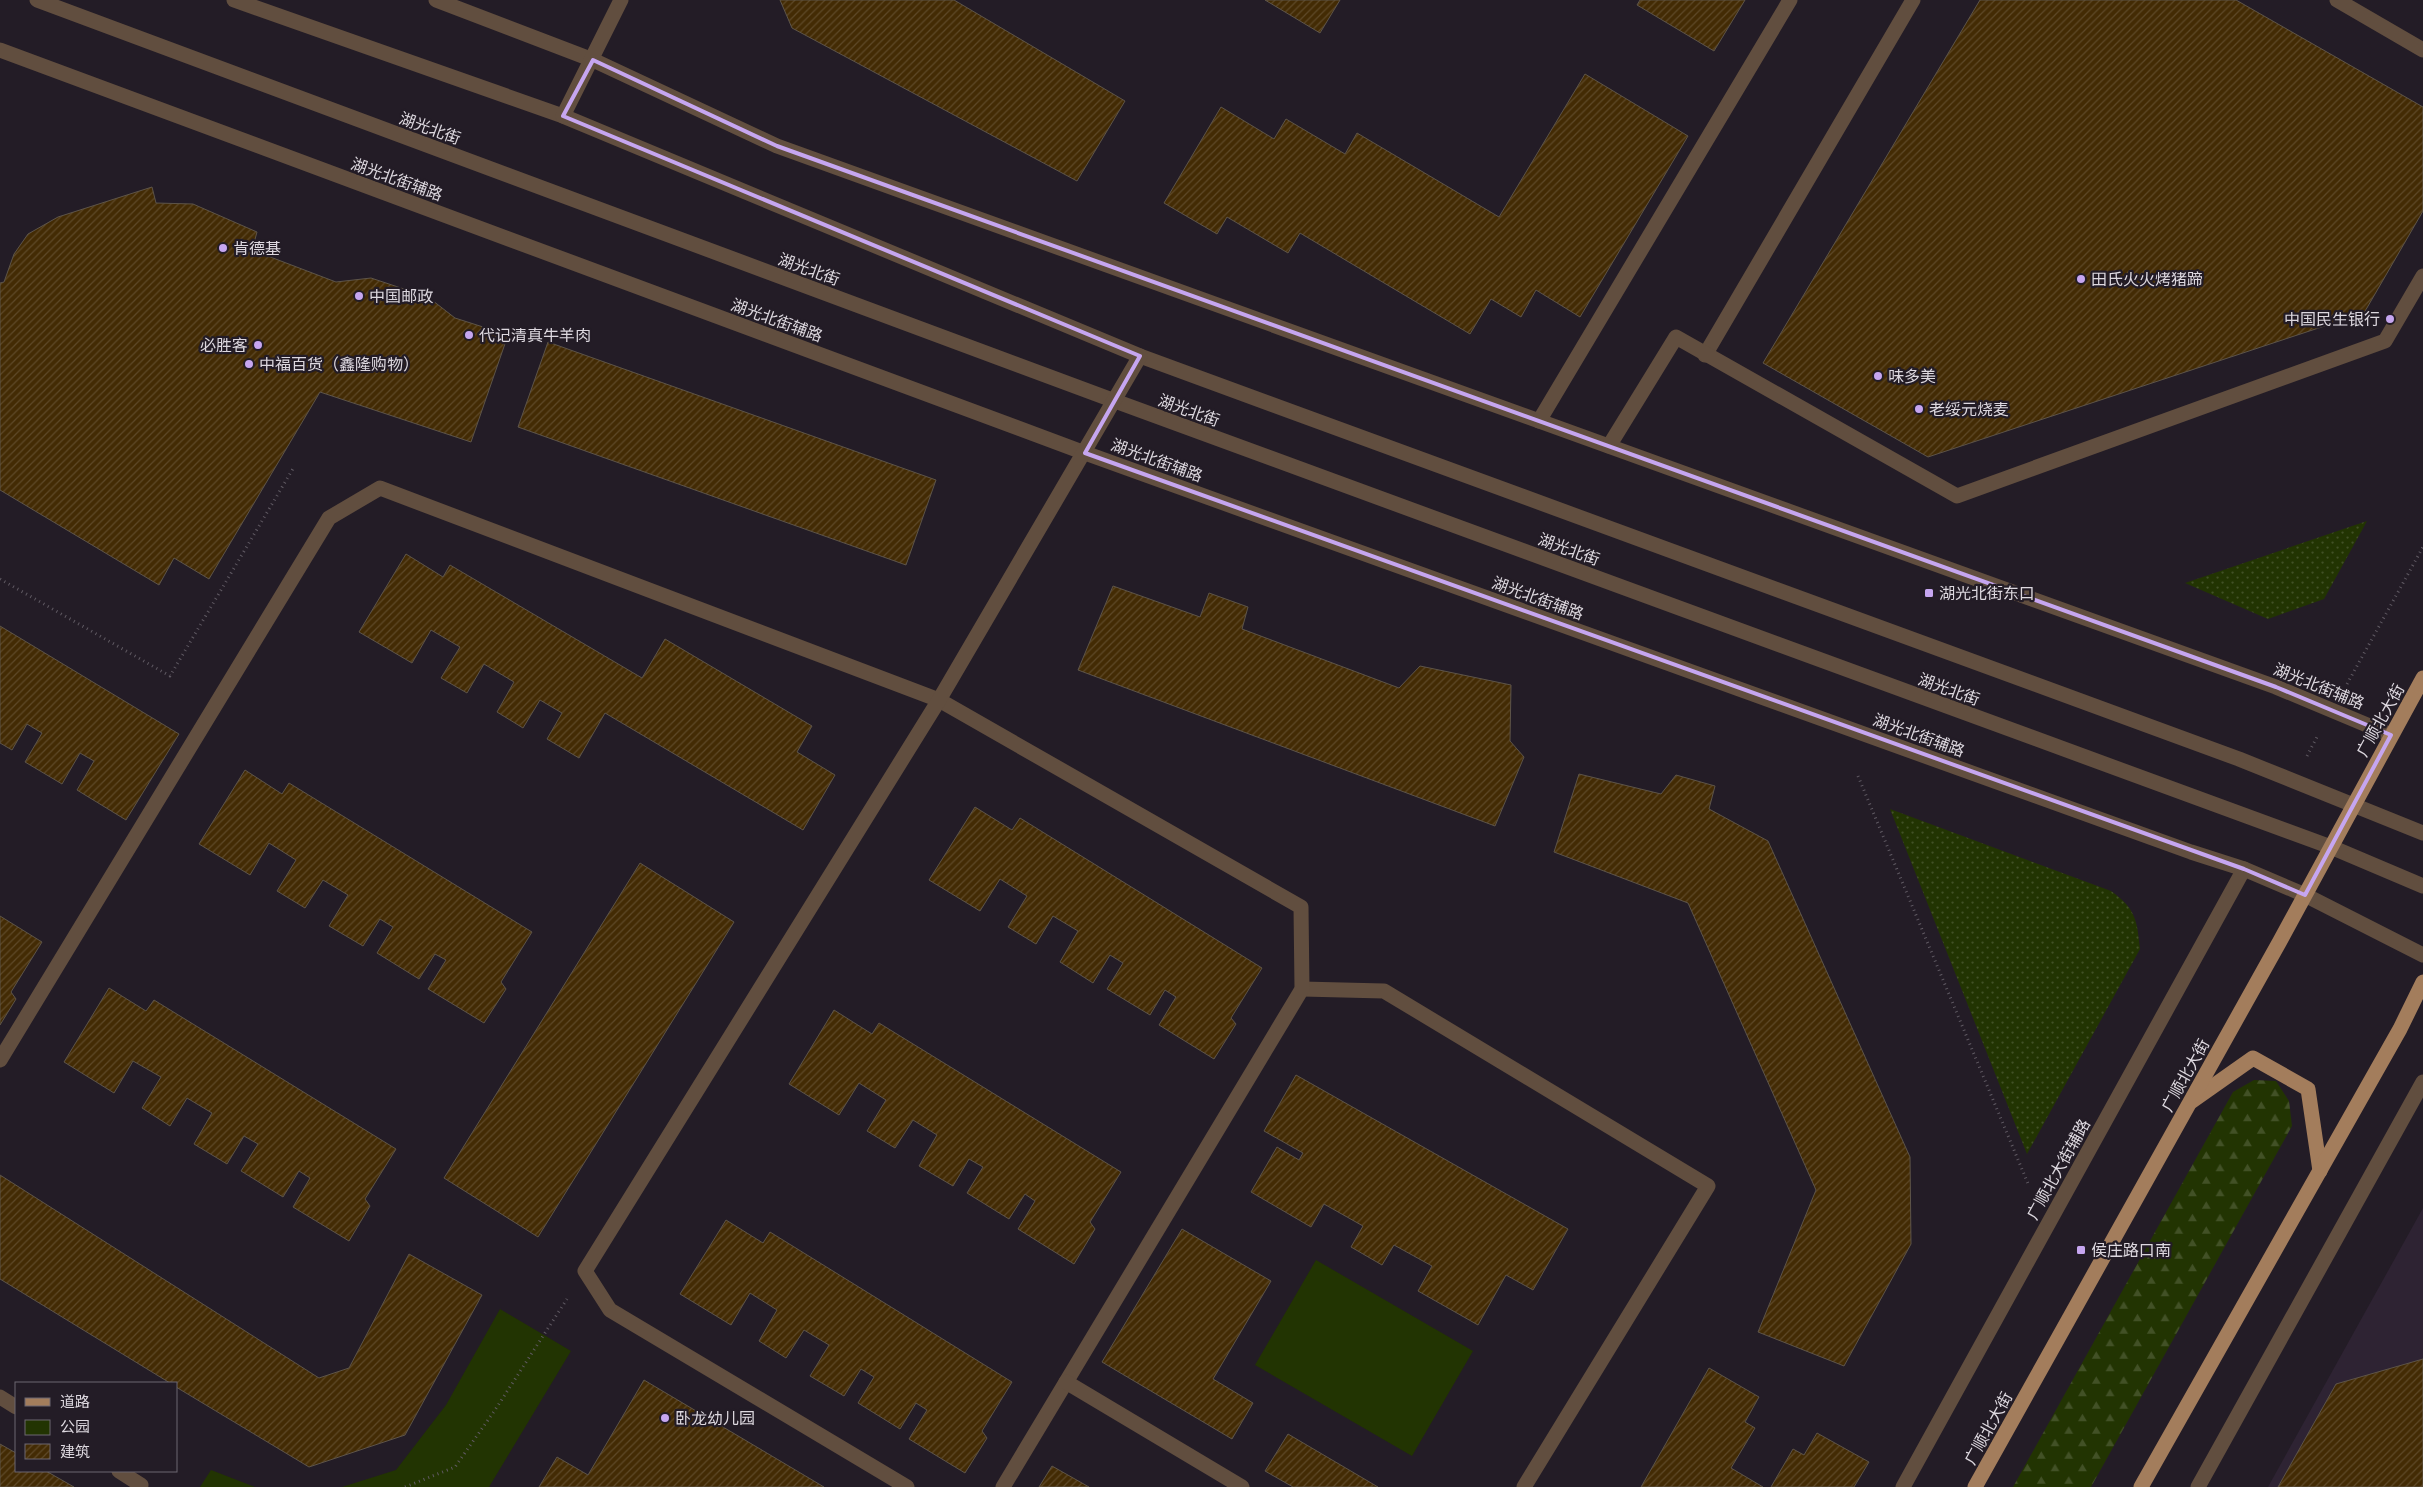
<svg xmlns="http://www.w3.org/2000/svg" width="2423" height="1487" font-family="Overpass,'Noto Sans SC',sans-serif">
  <defs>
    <pattern id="grass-dots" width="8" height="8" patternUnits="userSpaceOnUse" patternTransform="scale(1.25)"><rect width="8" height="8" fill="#223402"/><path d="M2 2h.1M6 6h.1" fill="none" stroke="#425126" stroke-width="1.8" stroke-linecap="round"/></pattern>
    <pattern id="forest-firs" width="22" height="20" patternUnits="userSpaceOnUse" patternTransform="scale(1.25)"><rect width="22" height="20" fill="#223402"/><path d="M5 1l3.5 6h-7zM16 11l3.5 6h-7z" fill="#425126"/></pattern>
    <pattern id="building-hatch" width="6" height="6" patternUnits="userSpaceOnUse" patternTransform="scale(1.25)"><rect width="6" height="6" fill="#432b04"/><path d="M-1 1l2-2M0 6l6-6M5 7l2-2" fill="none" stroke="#5e4928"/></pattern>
  </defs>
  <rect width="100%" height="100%" fill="#231c26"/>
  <polygon fill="#2e2333" points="2423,1208 2423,1487 2268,1487"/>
  <g fill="url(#grass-dots)">
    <polygon points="2367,521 2324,599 2268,619 2185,583"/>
    <path d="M1890,809L2111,891C2136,909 2137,920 2140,949L2027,1154Z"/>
  </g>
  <polygon fill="url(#forest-firs)" points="2254,1080 2276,1081 2289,1101 2292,1126 2091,1487 2013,1487 2233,1092"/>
  <g fill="#223402">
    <polygon points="1316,1260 1473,1351 1412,1456 1255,1365"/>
    <polygon points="500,1309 571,1351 489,1487 342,1487 396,1470 446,1405"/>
    <polygon points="211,1470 255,1487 200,1487"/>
  </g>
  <g fill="url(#building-hatch)" stroke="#5d5449">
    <polygon points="780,0 954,0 1125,101 1077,181 792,28"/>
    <polygon points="1265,0 1340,0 1320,33"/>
    <polygon points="1640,0 1745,0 1714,51 1637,5"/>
    <polygon points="1980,0 2236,0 2423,107 2423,211 2364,313 1928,457 1763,363"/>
    <polygon points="1585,74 1688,136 1580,317 1536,290 1521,317 1491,299 1470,334 1300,233 1288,253 1227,217 1217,234 1164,203 1221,107 1274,139 1286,119 1345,154 1357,133 1499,217"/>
    <polygon points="152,187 156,203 193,204 257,232 252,250 336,282 371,278 428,297 455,318 508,335 471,442 320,392 209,579 174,558 159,585 0,490 0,283 4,282 14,254 28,234 58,217"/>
    <polygon points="548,342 936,480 906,565 518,427"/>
    <polygon points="406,554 443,577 450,565 642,678 665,639 812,726 797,752 835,775 803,830 605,713 579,758 547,739 562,713 540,700 523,728 497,712 514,682 484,664 467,693 441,678 460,647 431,630 412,663 359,632"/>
    <polygon points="1113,586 1200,617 1209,593 1248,607 1242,629 1399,688 1420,666 1511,685 1510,741 1524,757 1495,826 1078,670"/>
    <polygon points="0,626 179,734 126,820 77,790 94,761 80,753 62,784 25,762 42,733 27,724 12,750 0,743"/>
    <polygon points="245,770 282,794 289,783 532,932 501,982 506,989 484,1023 428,989 446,960 435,954 419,979 377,953 393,927 380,919 363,946 329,926 348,895 323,880 305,908 277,891 296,860 269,843 250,875 199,844"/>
    <polygon points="1579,774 1661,794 1676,775 1715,786 1709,809 1768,841 1910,1157 1911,1244 1844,1366 1758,1332 1816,1190 1688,903 1554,852"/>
    <polygon points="975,807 1012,830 1020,818 1262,968 1231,1018 1236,1024 1214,1059 1159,1025 1176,997 1165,990 1150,1015 1107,989 1123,963 1110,955 1093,983 1060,962 1078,931 1053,916 1036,944 1008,927 1027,896 1000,879 980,911 929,880"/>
    <polygon points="640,863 734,922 538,1237 444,1178"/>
    <polygon points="0,916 42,942 11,992 16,999 0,1025"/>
    <polygon points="109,988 146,1011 154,1000 396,1149 365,1199 370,1206 349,1241 293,1207 310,1178 299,1171 283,1197 241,1171 258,1144 244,1136 227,1164 194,1144 212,1113 187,1098 170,1126 142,1108 161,1077 133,1061 114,1093 64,1062"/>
    <polygon points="834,1010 872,1034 879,1023 1121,1172 1090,1222 1095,1229 1074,1264 1018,1229 1035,1201 1025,1194 1009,1219 967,1193 983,1167 969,1159 953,1186 919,1166 937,1135 913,1120 895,1148 867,1131 886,1100 859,1083 839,1115 789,1084"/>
    <polygon points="1296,1075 1568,1229 1533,1290 1506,1275 1478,1325 1418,1291 1432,1266 1394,1245 1382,1265 1351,1247 1363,1226 1324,1204 1311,1227 1251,1192 1277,1147 1299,1160 1303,1153 1264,1131"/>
    <polygon points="0,1175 319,1378 349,1368 409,1254 482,1295 405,1435 309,1467 176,1387 176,1383 170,1383 0,1279"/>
    <polygon points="726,1220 763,1243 770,1232 1012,1382 982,1431 987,1438 965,1473 909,1439 927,1410 916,1403 900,1429 858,1403 874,1377 861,1369 844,1396 810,1376 829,1345 804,1330 786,1358 759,1341 777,1310 750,1293 731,1325 680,1294"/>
    <polygon points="1182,1229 1271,1281 1213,1379 1253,1403 1232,1439 1102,1362"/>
    <polygon points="2423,1359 2423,1487 2278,1487 2336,1384"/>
    <polygon points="1709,1368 1759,1397 1745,1422 1755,1428 1731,1468 1763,1487 1641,1487"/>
    <polygon points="644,1380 824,1487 539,1487 557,1457 588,1475"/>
    <polygon points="1817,1433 1869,1462 1854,1487 1771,1487 1793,1449 1804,1455"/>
    <polygon points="1288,1434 1378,1487 1293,1487 1265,1471"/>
    <polygon points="0,1444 16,1453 16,1471 46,1471 74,1487 0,1487"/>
    <polygon points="1052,1466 1089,1487 1039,1487"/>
  </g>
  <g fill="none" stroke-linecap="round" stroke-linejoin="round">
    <g stroke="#605a63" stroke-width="3" stroke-dasharray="1 4" stroke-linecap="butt">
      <polyline points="0,579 170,676 294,467"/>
      <polyline points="2347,684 2423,547"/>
      <polyline points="2307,756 2318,735"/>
      <polyline points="1858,776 2029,1186"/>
      <polyline points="405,1487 455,1467 495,1410 567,1299"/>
    </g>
    <g stroke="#614e3f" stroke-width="15">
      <polyline points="37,0 1115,401 2331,847 2423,886"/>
      <polyline points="234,0 563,116 1140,356 2239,759 2423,833"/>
      <polyline points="436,0 593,60 777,146 2276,687 2391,735"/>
      <polyline points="2337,0 2423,50"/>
      <polyline points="0,50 1085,453 2191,852 2244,869 2305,895 2423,955"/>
      <polyline points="563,116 621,0"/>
      <polyline points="1705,355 1913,0"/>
      <polyline points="1539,421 1790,0"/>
      <polyline points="1609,446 1676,337 1957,496 2385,341 2423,276"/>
      <polyline points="1302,989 1384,991 1708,1186 1524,1487"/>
      <polyline points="0,1060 329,518 380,488 939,700 1301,907 1302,989 1003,1487"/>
      <polyline points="1066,1382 1242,1487"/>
      <polyline points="0,1397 16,1407"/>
      <polyline points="119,1471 141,1485"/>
      <polyline points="907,1487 610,1310 585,1271 939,700 1140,356"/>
      <polyline points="1903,1487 2244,869"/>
      <polyline points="2198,1487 2423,1082"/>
    </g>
    <g stroke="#a37d5c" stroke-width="15">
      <polyline points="2192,1101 2253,1058 2308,1089 2320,1171"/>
      <polyline points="1975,1487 2280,941 2423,678"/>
      <polyline points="2141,1487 2400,1029 2423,982"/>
    </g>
  </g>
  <path fill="none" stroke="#c6a6f0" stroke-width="4" stroke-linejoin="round" d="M593,60L777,146L2276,687L2391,735L2305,895L2244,869L1085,453L1140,356L563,116Z"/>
  <g fill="#c6a6f0" stroke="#231c26" stroke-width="2">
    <circle cx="223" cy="248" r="5"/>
    <circle cx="2081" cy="279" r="5"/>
    <circle cx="359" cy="296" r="5"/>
    <circle cx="2390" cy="319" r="5"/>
    <circle cx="469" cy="335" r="5"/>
    <circle cx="258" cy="345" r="5"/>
    <circle cx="249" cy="364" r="5"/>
    <circle cx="1878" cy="376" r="5"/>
    <circle cx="1919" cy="409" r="5"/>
    <rect x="1924" y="588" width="10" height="10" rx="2.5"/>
    <rect x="2076" y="1245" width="10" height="10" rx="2.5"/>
    <circle cx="665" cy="1418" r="5"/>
  </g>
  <g text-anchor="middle" stroke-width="4.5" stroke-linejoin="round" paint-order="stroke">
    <g font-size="16" fill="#ddd8df" stroke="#231c26">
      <text transform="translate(430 128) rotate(20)" y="6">湖光北街</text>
      <text transform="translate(397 179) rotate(20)" y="6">湖光北街辅路</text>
      <text transform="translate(809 269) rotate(20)" y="6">湖光北街</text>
      <text transform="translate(777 320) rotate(20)" y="6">湖光北街辅路</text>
      <text transform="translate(1189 410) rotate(20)" y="6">湖光北街</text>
      <text transform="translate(1157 460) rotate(20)" y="6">湖光北街辅路</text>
      <text transform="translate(1569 549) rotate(20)" y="6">湖光北街</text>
      <text transform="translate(1538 598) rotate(20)" y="6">湖光北街辅路</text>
      <text transform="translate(2319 686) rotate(22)" y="6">湖光北街辅路</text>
      <text transform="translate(1949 689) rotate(20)" y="6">湖光北街</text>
      <text transform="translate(2380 720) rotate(-61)" y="6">广顺北大街</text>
      <text transform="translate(1919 735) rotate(20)" y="6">湖光北街辅路</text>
      <text transform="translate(2185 1075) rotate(-61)" y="6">广顺北大街</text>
      <text transform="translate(2058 1169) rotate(-61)" y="6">广顺北大街辅路</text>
      <text transform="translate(1988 1428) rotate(-61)" y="6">广顺北大街</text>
    </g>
    <g font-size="16" fill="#ddd8df" stroke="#231c26" text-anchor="start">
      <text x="233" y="254">肯德基</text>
      <text x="2091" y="285">田氏火火烤猪蹄</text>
      <text x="369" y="302">中国邮政</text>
      <text x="2380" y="325" text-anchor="end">中国民生银行</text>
      <text x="479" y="341">代记清真牛羊肉</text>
      <text x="248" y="351" text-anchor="end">必胜客</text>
      <text x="259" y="370">中福百货（鑫隆购物）</text>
      <text x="1888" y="382">味多美</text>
      <text x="1929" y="415">老绥元烧麦</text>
      <text x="1939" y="599">湖光北街东口</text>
      <text x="2091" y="1256">侯庄路口南</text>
      <text x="675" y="1424">卧龙幼儿园</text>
    </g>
  </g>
  <rect x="15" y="1382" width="162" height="90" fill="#231c26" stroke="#6d6770"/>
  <rect x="25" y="1398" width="25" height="8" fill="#a37d5c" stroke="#6d6770"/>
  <text x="60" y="1407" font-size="15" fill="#ddd8df">道路</text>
  <rect x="25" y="1420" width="25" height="15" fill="#223402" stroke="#6d6770"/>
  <text x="60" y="1432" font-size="15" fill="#ddd8df">公园</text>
  <rect x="25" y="1444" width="25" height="15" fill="url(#building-hatch)" stroke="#6d6770"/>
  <text x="60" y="1457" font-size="15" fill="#ddd8df">建筑</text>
</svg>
